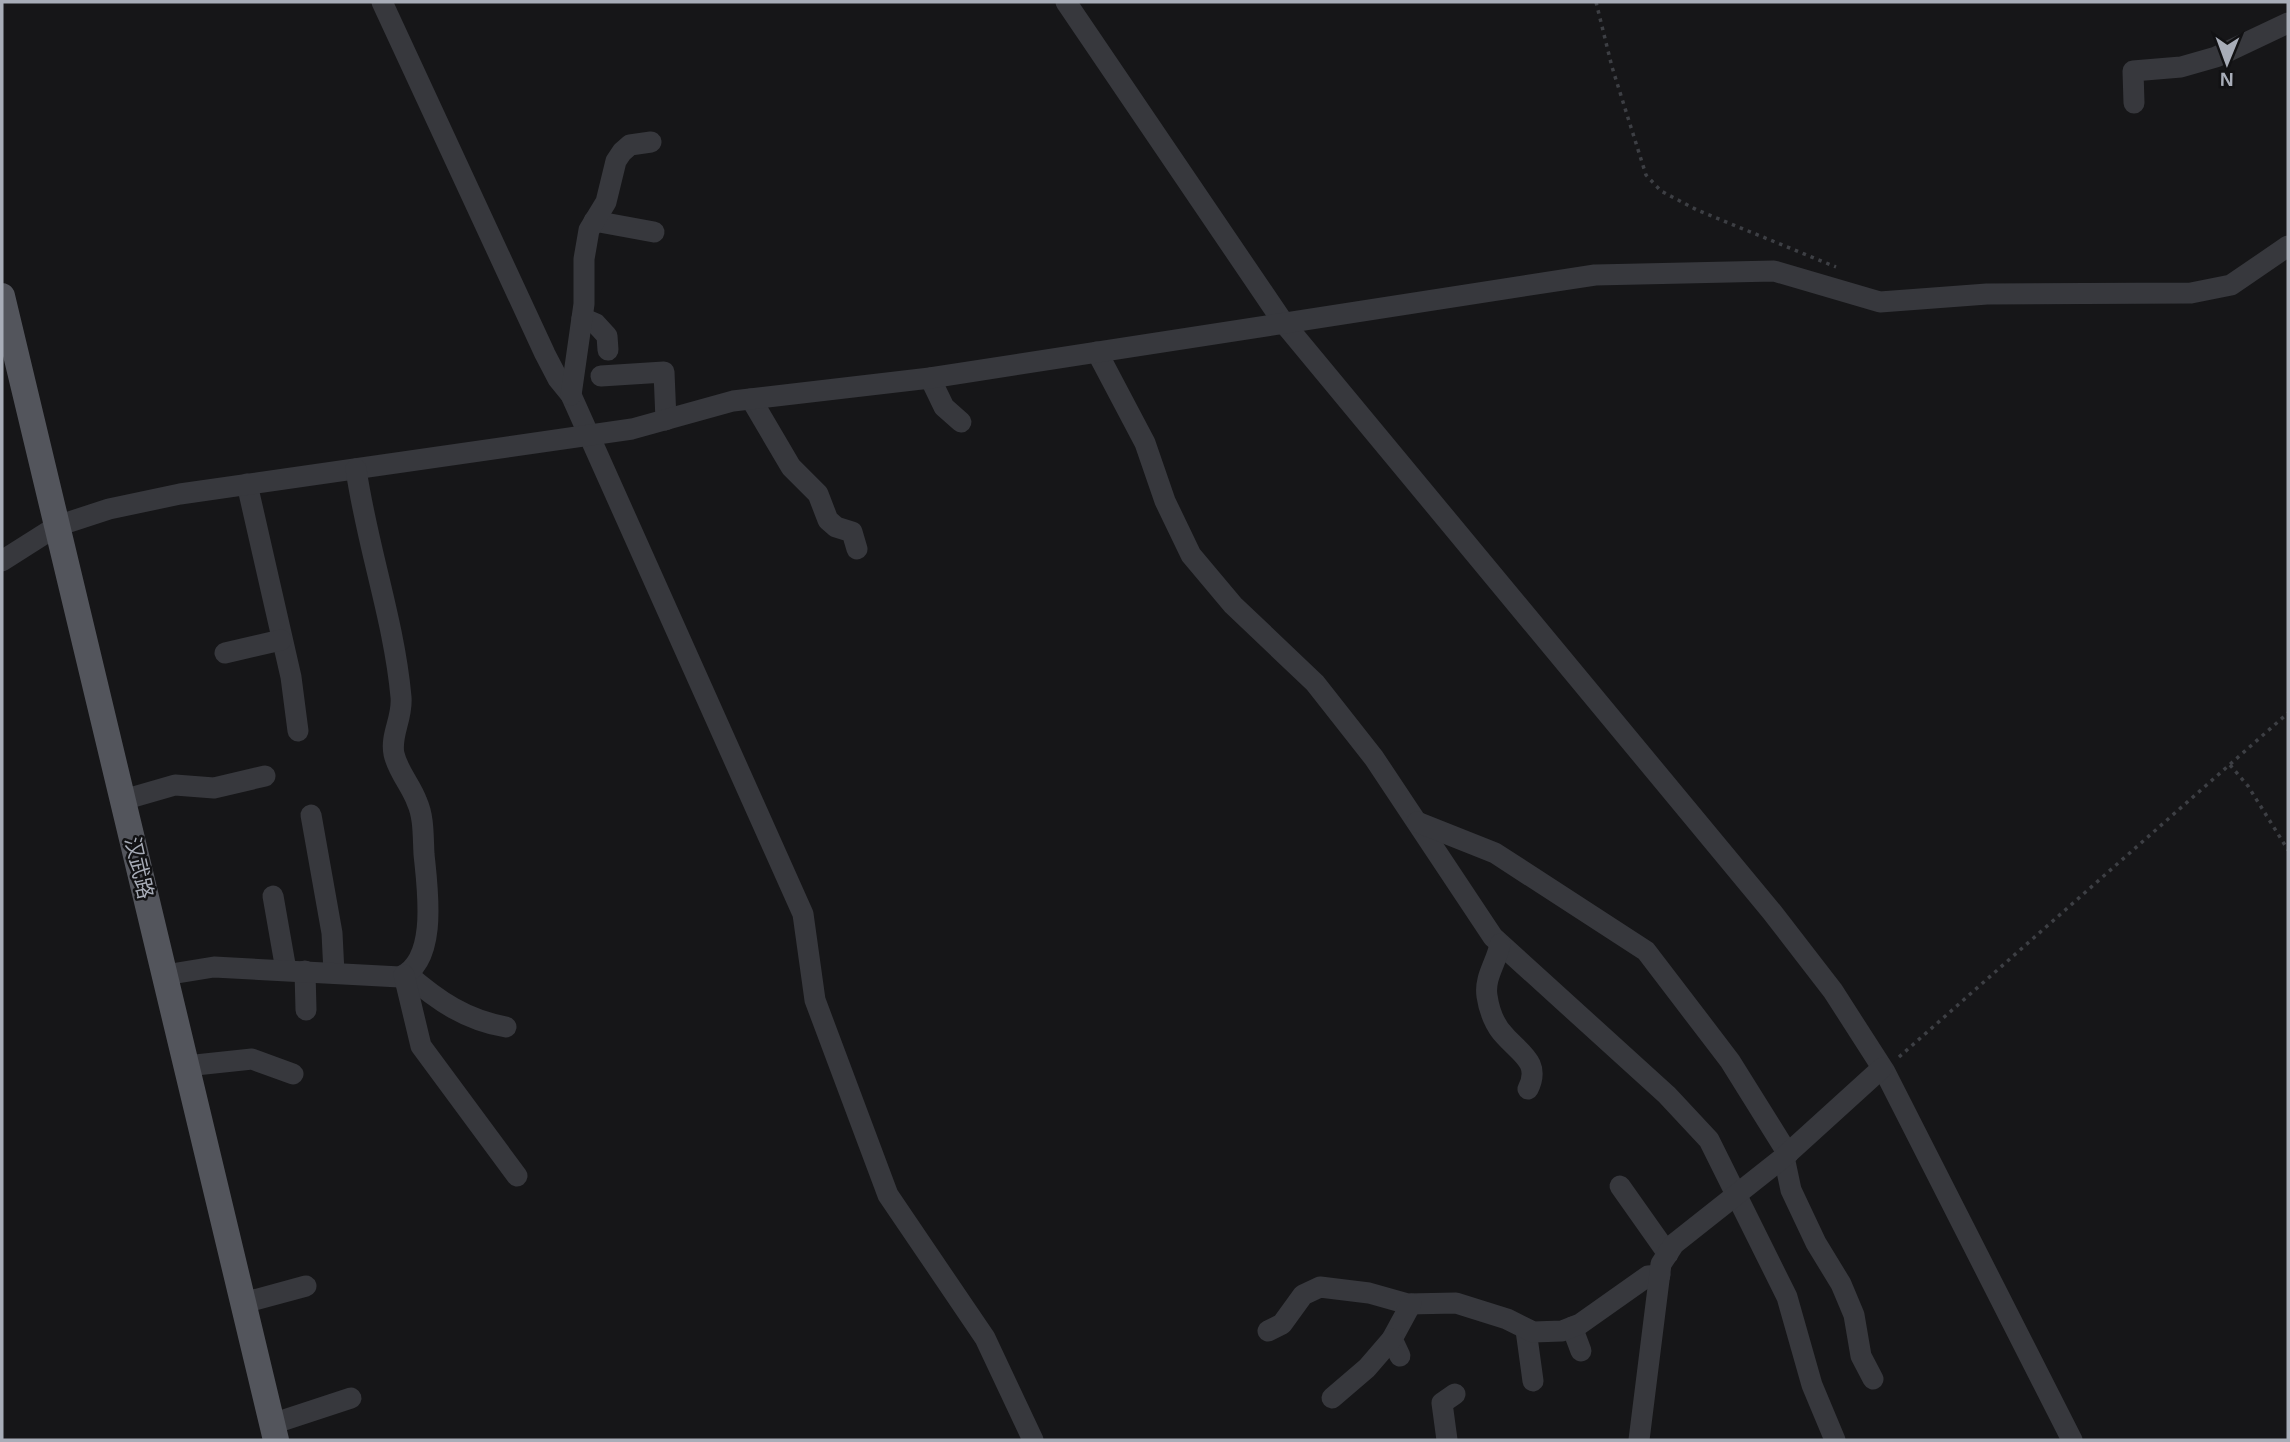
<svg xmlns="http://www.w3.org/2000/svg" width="2290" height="1442" font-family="Helvetica,'Noto Sans SC',sans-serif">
  <rect width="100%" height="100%" fill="#161618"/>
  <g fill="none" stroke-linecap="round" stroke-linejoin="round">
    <g stroke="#3d3f44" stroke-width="3.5" stroke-dasharray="3.5 5" stroke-linecap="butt">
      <polyline points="1596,2 1612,67 1646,175 1661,191 1697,210 1836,267"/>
      <polyline points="2230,765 2248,786 2288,850"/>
      <polyline points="1899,1057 2288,713"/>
    </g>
    <g stroke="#37383d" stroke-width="21">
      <polyline points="382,2 545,354 558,379 571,395 803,914 815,1000 888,1195 985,1338 1033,1440"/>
      <polyline points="1066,2 1283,322 1772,912 1833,991 1885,1072 2072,1440"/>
      <polyline points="2134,103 2133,71 2181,67 2216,57 2288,23"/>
      <polyline points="594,221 654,232"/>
      <polyline points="582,318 596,324 607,336 608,350"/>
      <polyline points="1097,352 1145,443 1165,501 1191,555 1233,605 1315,683 1374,758 1493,937 1667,1095 1709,1140 1787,1297 1812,1385 1835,1440"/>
      <polyline points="601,376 664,372 666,420"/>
      <polyline points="930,378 944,407 961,422"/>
      <polyline points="571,395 584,304 584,259 589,230 606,202 616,161 622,152 630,145 651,142"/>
      <polyline points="751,399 791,467 818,494 828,520 836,527 852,532 857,549"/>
      <polyline points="247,484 291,677 298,731"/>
      <polyline points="2,561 57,526 109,509 180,494 632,429 733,401 930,378 1595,275 1774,271 1880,302 1987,294 2191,293 2231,285 2288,246"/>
      <polyline points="225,653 281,640"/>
      <polyline points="123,800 175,785 214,788 265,776"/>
      <polyline points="311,815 332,933 334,973"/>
      <polyline points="1417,822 1495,853 1646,951 1730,1061 1788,1154"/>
      <polyline points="273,896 286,970"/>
      <path d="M1500,944C1497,962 1484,977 1487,996C1489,1010 1495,1026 1505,1036C1521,1054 1541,1063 1528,1089"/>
      <polyline points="305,971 306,1010"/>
      <path d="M407,974C438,1001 466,1020 506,1027"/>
      <path d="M165,975L214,967L400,977C439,961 427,886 424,854C423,837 424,817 417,802C411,785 398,772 394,754C390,735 403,718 401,697C394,620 367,546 356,469"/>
      <polyline points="404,975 421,1046 517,1176"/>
      <polyline points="186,1066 252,1059 293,1074"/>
      <polyline points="1784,1157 1791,1190 1816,1243 1841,1284 1854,1315 1861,1356 1873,1379"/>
      <polyline points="1620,1186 1668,1254"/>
      <polyline points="243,1303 306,1286"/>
      <polyline points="1572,1327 1581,1351"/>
      <polyline points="1526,1330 1533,1381"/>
      <polyline points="1268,1331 1282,1324 1303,1295 1320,1287 1369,1293 1408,1304 1456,1303 1507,1319 1533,1332 1562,1331 1580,1324 1648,1276 1660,1275"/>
      <polyline points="1400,1356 1392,1339 1411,1304"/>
      <polyline points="1332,1398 1367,1368 1392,1339"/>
      <polyline points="272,1424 351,1398"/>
      <polyline points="1447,1440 1442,1403 1455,1394"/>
      <polyline points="1639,1440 1661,1264 1674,1244 1784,1157 1882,1068"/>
    </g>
    <polyline stroke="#53555c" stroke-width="26" points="2,296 276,1440"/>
  </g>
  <g text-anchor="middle" stroke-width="5" stroke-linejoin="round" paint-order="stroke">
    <g font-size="21" fill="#a8adb8" stroke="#111113">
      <text transform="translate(139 868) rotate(77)" y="7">汉武路</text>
    </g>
  </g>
  <rect width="2290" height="1442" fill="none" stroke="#a8adb8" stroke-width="7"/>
  <g transform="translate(2227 63) rotate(181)" stroke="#111113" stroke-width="5" paint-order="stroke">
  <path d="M0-5L12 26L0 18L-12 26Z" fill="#a8adb8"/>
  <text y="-10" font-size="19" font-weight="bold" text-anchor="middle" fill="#a8adb8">N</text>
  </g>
</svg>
